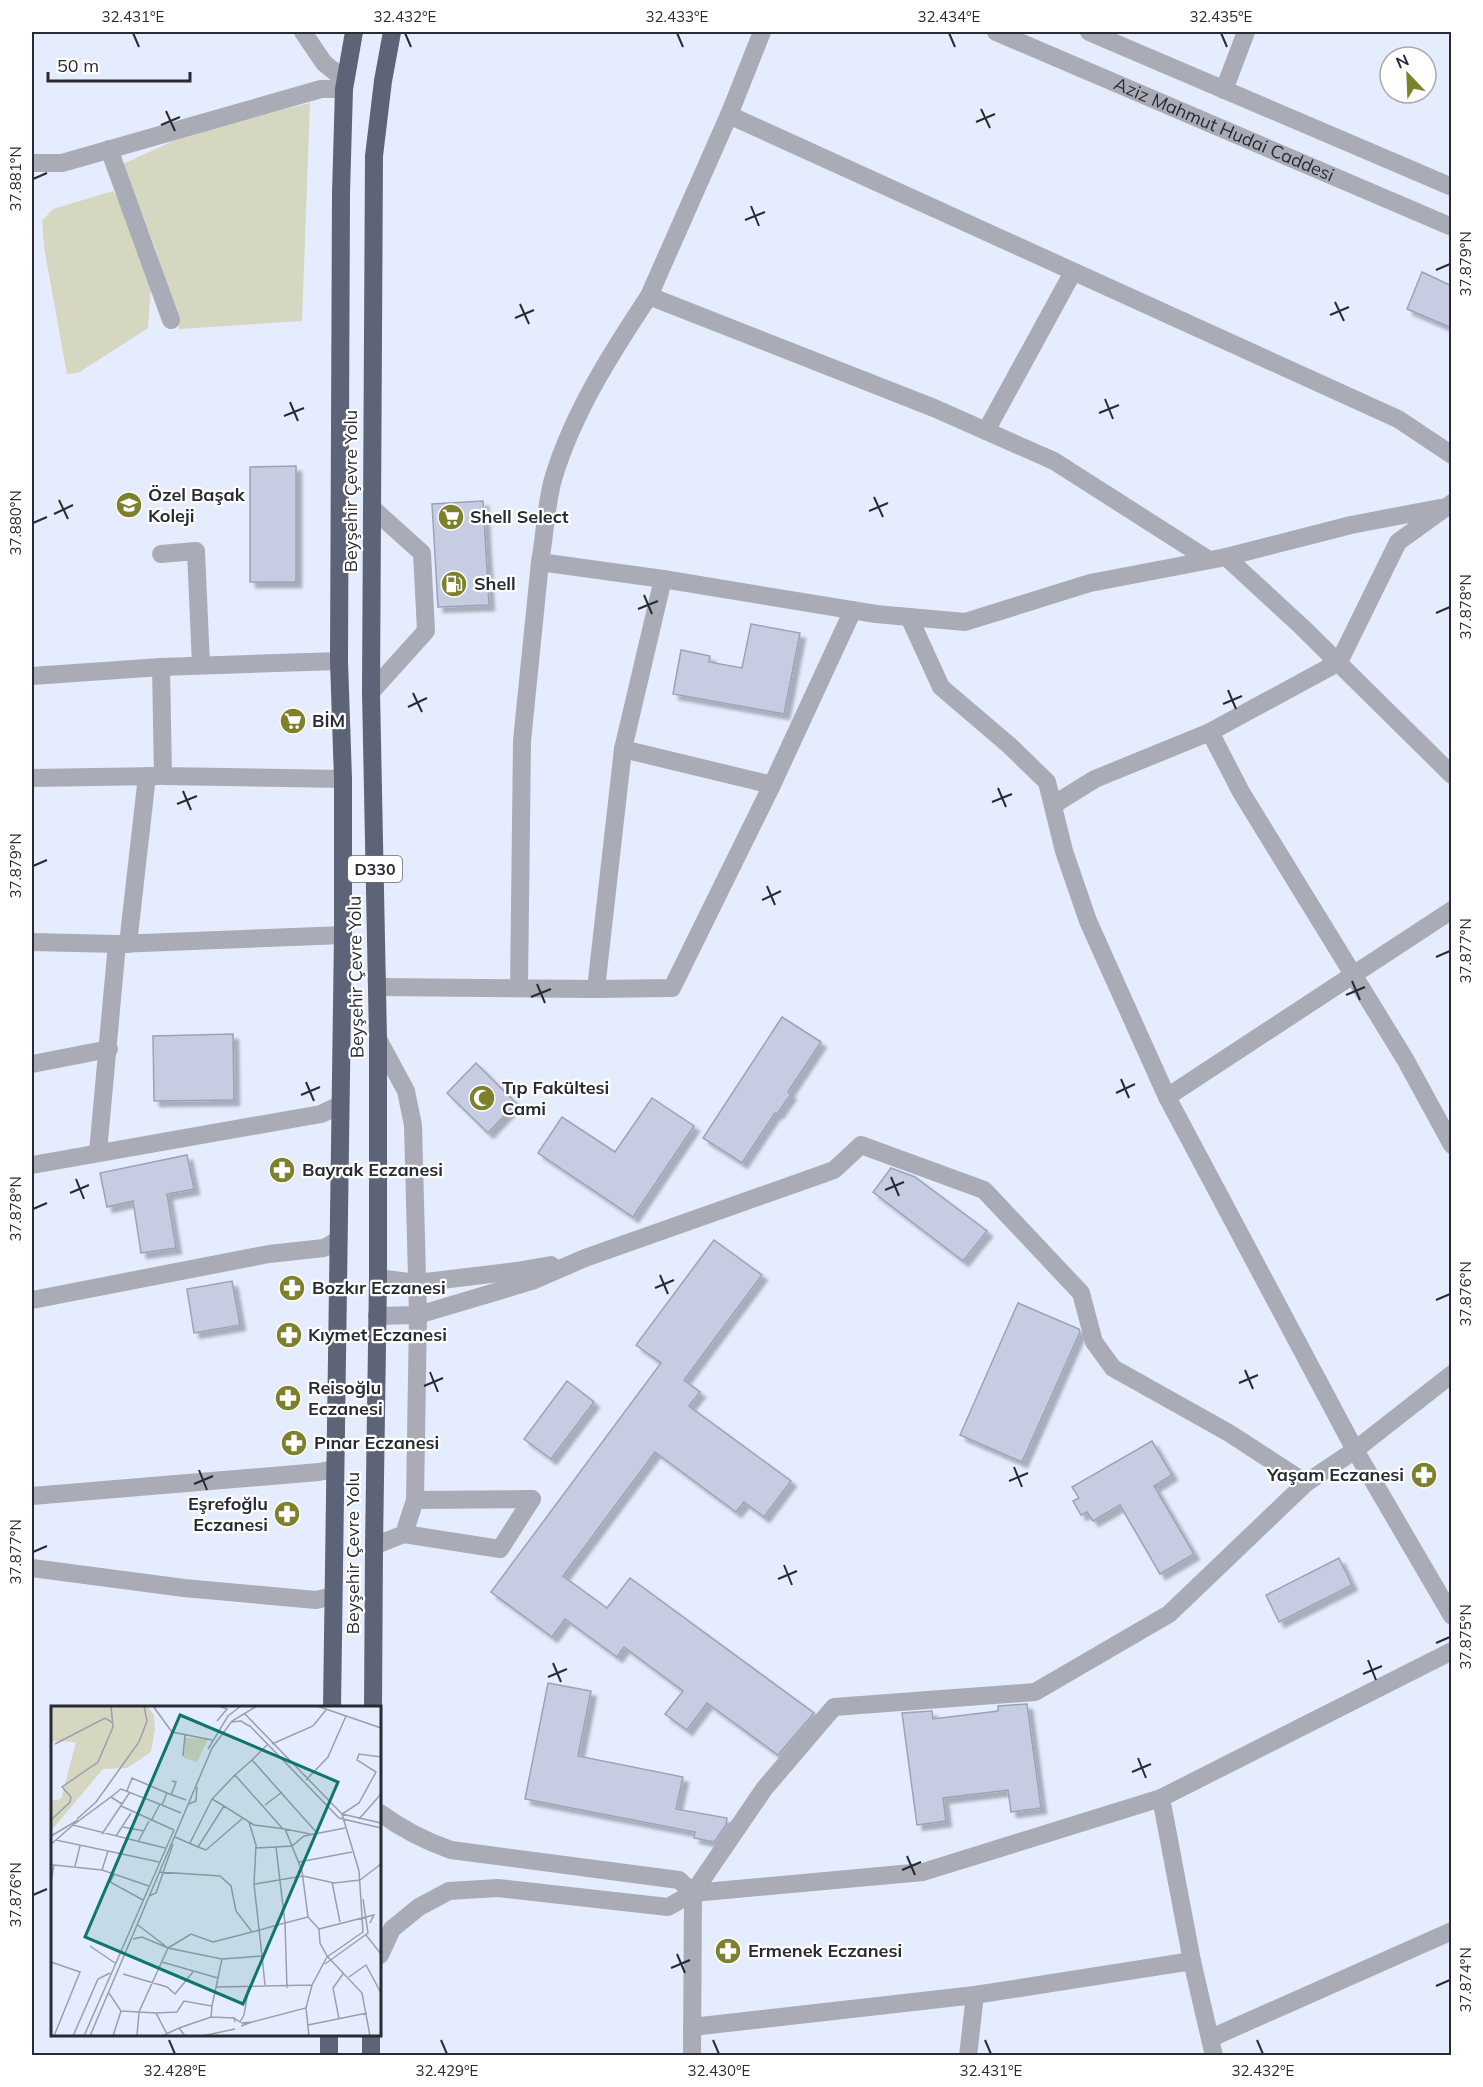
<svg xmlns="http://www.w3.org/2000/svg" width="1483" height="2087" font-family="Mulish,sans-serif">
  <defs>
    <filter id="shadow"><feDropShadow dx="5.5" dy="5.5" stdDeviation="1.5" flood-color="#0004"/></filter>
  </defs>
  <rect width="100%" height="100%" fill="#e5ecfd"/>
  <g fill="#d5d7c1">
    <polygon points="310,103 302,321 179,329 156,250 123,164 197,130"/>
    <polygon points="113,191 119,200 151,285 148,328 78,373 67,374 44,247 42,221 53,209"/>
  </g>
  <g fill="#c6cde3" stroke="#9ba3b7" stroke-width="1.5" filter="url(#shadow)">
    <polygon points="1422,272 1452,286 1452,328 1407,309"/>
    <polygon points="296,466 296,582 250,582 250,467"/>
    <polygon points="483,501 489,605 438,607 432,504"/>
    <polygon points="751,624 800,633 784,714 673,694 681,650 710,656 709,662 742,668"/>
    <polygon points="782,1017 821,1042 788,1092 791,1094 777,1114 775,1113 742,1163 703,1138"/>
    <polygon points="233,1034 234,1100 154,1101 153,1036"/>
    <polygon points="476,1063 516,1103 488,1133 447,1093"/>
    <polygon points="652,1098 694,1126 633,1217 538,1153 562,1117 615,1152"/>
    <polygon points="187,1155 194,1189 167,1194 176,1248 141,1253 133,1201 107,1207 100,1173"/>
    <polygon points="891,1168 915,1177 987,1231 963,1261 873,1192"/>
    <polygon points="714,1240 762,1275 684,1380 700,1392 689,1406 791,1481 764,1517 744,1502 736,1512 655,1452 563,1576 607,1608 630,1578 814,1713 778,1755 707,1703 687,1730 665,1714 683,1691 624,1647 617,1657 565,1619 552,1637 491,1592 661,1363 636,1345"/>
    <polygon points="232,1281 240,1325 194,1333 187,1289"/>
    <polygon points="1018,1303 1079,1329 1080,1332 1022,1462 960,1435"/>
    <polygon points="567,1381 594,1402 551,1459 524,1439"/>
    <polygon points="1152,1441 1172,1475 1154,1486 1194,1554 1160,1574 1120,1505 1093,1521 1087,1512 1081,1515 1073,1501 1079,1498 1072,1487"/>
    <polygon points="1339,1558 1352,1585 1279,1622 1266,1595"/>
    <polygon points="548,1683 591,1691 578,1756 683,1777 676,1809 727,1818 726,1825 714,1842 694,1838 695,1832 525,1799"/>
    <polygon points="1027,1704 1041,1808 1011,1812 1008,1790 943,1798 946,1821 917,1825 902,1713 932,1711 933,1719 998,1711 998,1706"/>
  </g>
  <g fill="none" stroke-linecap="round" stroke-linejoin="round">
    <g stroke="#a9acb6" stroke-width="18">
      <polyline points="303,32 324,63 345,80"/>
      <path id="s1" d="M996,32L1452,227"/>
      <polyline points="1089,32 1452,187"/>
      <polyline points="1224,90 1246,32"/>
      <polyline points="729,115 762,32"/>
      <polyline points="109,149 171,320"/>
      <polyline points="32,163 62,163 321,89 344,89"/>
      <path d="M649,296C612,352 574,411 554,476C546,501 545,536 540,562L663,579"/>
      <polyline points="986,431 1073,272"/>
      <polyline points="1452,503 1398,542 1339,662 1210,732 1241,792 1405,1059 1452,1145"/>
      <polyline points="161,554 196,551 201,665"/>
      <polyline points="1226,557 1351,525 1440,508"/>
      <polyline points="1209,560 1054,461 934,408 649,296 729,115 1398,419 1452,455"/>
      <polyline points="909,617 941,687 1010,746 1047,782 1064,851 1088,921 1167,1097 1355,1450 1452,1616"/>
      <polyline points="161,667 339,661"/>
      <polyline points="32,676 161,667 163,776 343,779"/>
      <polyline points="371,692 426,631 422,553 372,508"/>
      <polyline points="623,749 772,785"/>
      <polyline points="32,778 159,776"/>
      <polyline points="1053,805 1095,779 1210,732"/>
      <polyline points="32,942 117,944 343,935"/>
      <polyline points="128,944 147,776"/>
      <polyline points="378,987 596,989 623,749 663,579 876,614 965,622 1090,583 1226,557 1301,626 1452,775"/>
      <polyline points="519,988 522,741 540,562"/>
      <polyline points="596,989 672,988 772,785 853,610"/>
      <polyline points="32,1064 109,1049"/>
      <polyline points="1167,1097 1452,910"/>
      <polyline points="98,1152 117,944"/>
      <polyline points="32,1165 321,1114 340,1105"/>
      <polyline points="378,1278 417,1283 516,1271 551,1265"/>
      <polyline points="32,1300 269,1254 324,1248 338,1240"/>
      <polyline points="377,1316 418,1315 532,1281 585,1258 834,1170 861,1145 984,1190 1081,1293 1094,1342 1113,1368 1229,1433 1306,1483 1355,1450 1452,1374"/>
      <polyline points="32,1496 319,1472 335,1469"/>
      <polyline points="415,1500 532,1499"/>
      <polyline points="404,1534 500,1549 532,1499"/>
      <polyline points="374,1546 404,1534 415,1500 418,1315 413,1125 406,1091 378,1039"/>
      <polyline points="32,1568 184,1588 316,1600 333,1596"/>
      <polyline points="1161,1798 1452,1651"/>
      <path d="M380,1813C402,1829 425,1841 451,1850L679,1880L693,1893L923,1872L1161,1798L1192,1961L1214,2056"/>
      <polyline points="693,1893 764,1789 834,1707 1035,1692 1169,1614 1306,1483"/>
      <polyline points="380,1955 392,1929 419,1907 449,1891 498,1888 668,1907 693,1893 692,2056"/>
      <polyline points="692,2027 975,1995 1192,1961"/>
      <polyline points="1211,2038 1452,1931"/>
      <polyline points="968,2056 975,1995"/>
    </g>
    <g stroke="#5e6477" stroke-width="18">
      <polyline points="332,1708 343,935 343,779 339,661 341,193 344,89 354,32"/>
      <polyline points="373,1708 374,1546 378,1278 378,1039 371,692 374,156 383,81 392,32"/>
      <polyline points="329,2034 329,2056"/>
      <polyline points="371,2056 371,2034"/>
    </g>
  </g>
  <path fill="none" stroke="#282b33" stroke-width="2" d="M133,33L139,47M405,33L411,47M677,33L683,47M949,33L955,47M1221,33L1227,47M981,109L990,128M166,111L175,131M976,122L995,114M161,125L180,117M33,179L47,173M751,206L759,226M745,220L765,212M1436,270L1450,264M1335,302L1344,321M520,304L529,324M1330,315L1349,307M515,318L534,310M1105,399L1113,419M290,402L298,421M1099,413L1119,405M284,416L304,408M874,497L883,517M59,500L68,519M869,511L888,503M54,514L73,505M33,523L47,517M644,595L652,614M638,609L658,601M1436,613L1450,607M1228,690L1236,709M413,693L422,712M1223,704L1242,696M408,707L427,698M998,788L1006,807M183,791L191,810M992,802L1012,794M177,804L197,796M33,866L47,860M767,886L775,905M762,900L781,891M1436,957L1450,951M1352,981L1360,1000M537,984L545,1003M1346,995L1365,987M531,997L551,989M1121,1079L1129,1098M306,1082L314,1101M1116,1093L1135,1084M301,1095L320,1087M891,1177L899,1196M76,1179L84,1199M885,1190L904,1182M70,1193L89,1185M33,1209L47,1203M660,1275L668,1294M655,1288L674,1280M1436,1300L1450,1294M1245,1370L1253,1389M430,1372L438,1392M1239,1383L1258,1375M424,1386L443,1378M1014,1467L1022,1487M199,1470L207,1490M1009,1481L1028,1473M194,1484L213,1476M33,1552L47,1546M784,1565L792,1585M778,1579L797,1571M1436,1643L1450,1637M1368,1660L1376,1680M553,1663L561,1682M1363,1674L1382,1666M548,1677L567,1669M1138,1758L1146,1778M1132,1772L1151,1764M907,1856L915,1875M902,1870L921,1862M33,1895L47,1889M677,1954L685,1973M671,1968L690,1960M1436,1986L1450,1980M169,2040L175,2054M441,2040L447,2054M713,2040L719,2054M985,2040L991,2054M1257,2040L1263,2054"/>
  <defs>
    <symbol id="university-disc" viewBox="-11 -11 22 22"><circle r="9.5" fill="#7e812c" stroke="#fff"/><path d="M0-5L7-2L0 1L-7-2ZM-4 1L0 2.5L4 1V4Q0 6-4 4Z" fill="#fff"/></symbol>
    <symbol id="supermarket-disc" viewBox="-11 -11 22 22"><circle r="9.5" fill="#7e812c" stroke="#fff"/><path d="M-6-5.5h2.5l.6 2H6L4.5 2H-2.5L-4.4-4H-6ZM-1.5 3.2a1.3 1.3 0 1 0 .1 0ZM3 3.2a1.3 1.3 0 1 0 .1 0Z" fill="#fff"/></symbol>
    <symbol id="fuel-disc" viewBox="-11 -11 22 22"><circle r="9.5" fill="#7e812c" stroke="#fff"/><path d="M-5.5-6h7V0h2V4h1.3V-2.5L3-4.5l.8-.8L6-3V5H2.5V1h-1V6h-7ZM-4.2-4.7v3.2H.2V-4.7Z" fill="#fff"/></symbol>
    <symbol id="mosque-disc" viewBox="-11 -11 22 22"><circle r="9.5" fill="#7e812c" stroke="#fff"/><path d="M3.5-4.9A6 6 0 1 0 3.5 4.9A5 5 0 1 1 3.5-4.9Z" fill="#fff"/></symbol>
    <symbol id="pharmacy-disc" viewBox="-11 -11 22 22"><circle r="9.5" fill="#7e812c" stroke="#fff"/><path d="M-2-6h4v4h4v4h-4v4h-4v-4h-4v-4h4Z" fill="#fff"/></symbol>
  </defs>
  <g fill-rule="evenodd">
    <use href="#university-disc" x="114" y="490" width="30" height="30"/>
    <use href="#supermarket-disc" x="436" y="502" width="30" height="30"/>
    <use href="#fuel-disc" x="439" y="569" width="30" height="30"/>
    <use href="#supermarket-disc" x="278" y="706" width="30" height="30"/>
    <use href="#mosque-disc" x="467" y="1083" width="30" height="30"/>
    <use href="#pharmacy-disc" x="267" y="1155" width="30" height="30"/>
    <use href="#pharmacy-disc" x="277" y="1273" width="30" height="30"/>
    <use href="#pharmacy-disc" x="274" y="1320" width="30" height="30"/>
    <use href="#pharmacy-disc" x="273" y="1383" width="30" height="30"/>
    <use href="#pharmacy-disc" x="279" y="1428" width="30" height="30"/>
    <use href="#pharmacy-disc" x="1409" y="1460" width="30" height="30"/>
    <use href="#pharmacy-disc" x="272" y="1499" width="30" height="30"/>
    <use href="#pharmacy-disc" x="713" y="1936" width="30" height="30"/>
  </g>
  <g text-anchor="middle" stroke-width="4.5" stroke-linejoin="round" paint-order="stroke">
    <rect fill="#fff" stroke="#686b70" stroke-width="1.5" x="348" y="856" width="54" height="26" rx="4.5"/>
    <g font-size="16" font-weight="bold" fill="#282b33">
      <text x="375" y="875">D330</text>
    </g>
    <g font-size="18" fill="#282b33" stroke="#fff">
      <text dy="6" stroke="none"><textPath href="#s1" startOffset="248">Aziz Mahmut Hudai Caddesi</textPath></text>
      <text transform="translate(351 491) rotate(-90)" y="6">Beyşehir Çevre Yolu</text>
      <text transform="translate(356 977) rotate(-91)" y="6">Beyşehir Çevre Yolu</text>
      <text transform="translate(353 1553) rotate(-90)" y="6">Beyşehir Çevre Yolu</text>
    </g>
    <g font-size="18" font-weight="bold" fill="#282b33" stroke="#fff" text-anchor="start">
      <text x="148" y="501">Özel Başak<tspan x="148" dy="21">Koleji</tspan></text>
      <text x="470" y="523">Shell Select</text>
      <text x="474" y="590">Shell</text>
      <text x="312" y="727">BİM</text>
      <text x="502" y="1094">Tıp Fakültesi<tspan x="502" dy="21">Cami</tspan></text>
      <text x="302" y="1176">Bayrak Eczanesi</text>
      <text x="312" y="1294">Bozkır Eczanesi</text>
      <text x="308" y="1341">Kıymet Eczanesi</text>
      <text x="308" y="1394">Reisoğlu<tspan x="308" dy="21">Eczanesi</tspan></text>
      <text x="314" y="1449">Pınar Eczanesi</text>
      <text x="1404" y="1481" text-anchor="end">Yaşam Eczanesi</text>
      <text x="268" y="1510" text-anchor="end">Eşrefoğlu<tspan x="268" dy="21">Eczanesi</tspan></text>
      <text x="748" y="1957">Ermenek Eczanesi</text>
    </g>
  </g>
  <g transform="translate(51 1706)">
    <rect width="330" height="330" fill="#e5ecfd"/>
    <path d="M0,0H96L103,9L104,23L100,46L76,62L52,63L0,125V95L10,93L25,36L0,35ZM134,32L157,33L146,56L133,52Z" fill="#d5d7c1"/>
    <path fill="none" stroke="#999fac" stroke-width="1.5" d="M102,0L121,26L161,34M266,0L330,22M193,7L291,108L330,117M166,15L176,3L168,0M180,16L190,15L198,20M198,19L288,112L330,122M4,38L54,12L62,17M221,38L262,20L275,4M157,43L177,10L190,0M132,50L134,29M201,54L216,39M255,74L277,51L295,10M76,85L81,72L116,87L111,99L130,107M116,87L135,94M120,89L125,76L121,75M60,91L70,83L111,99M138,98L145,95L146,81M214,99L231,86M70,100L123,124M173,100L161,93L184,69M26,113L45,96L88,36L96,15L93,0M308,113L330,88M0,114L19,96L20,91L11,81L47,56L62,21L60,0M100,115L109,98M198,116L205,139L203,178L211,250M22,119L60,91L71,98M72,121L93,125M232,123L184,69L201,54L266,127M234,123L259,128M51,128L79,86M0,130L27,114M65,130L80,107M124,131L147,141L173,100L203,119L234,123L241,140L251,165L257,211L234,217L225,141L241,140L253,130L294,122M5,134L22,119L114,142M87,136L98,115M139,137L161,93M0,138L5,134L57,145L51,164L98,180M147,141L155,144L192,112M204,142L225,141M57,145L108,156M248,156L301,146M0,158L3,159L0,176M3,159L51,164M24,160L29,140M109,166L169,170L180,180L185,205L201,226L234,217L236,282M63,169L59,176L92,194M281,176L289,216M204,178L252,170L283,177L309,174L330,158M98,190L105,187L122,138M257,211L268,223L269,237L276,250L311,287L319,330M87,219L117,242L171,253L161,300M268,223L323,209L319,217M315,229L330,248M82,233L91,231L117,242L88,306L86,330M39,240L64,257M117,242L140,228L162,236L201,226M171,253L211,250L214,279M0,256L29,266L3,330M111,256L167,272M274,258L317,227L312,193M72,268L116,281L124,288L142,266M298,271L315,259L330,287M165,281L261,279M58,287L70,305L62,330M255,302L258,330M70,305L105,307L117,330M105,307L126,306L133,295L161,300L160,311M288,313L282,282L292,268M184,316L183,312L189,316L193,309L198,280M201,316L255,302L261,279L276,251L312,226L308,165L291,108L308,97L325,66L306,54L308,48L330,51M190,317L201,316L190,320M257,319L316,307M128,322L160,311L183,312M22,330L47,273L59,267M33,330L123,124M39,330L161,42L181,15L206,0M111,330L128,322L134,330M151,330L184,323"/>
    <path fill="#0f766e" fill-opacity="0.15" stroke="#0f766e" stroke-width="3" d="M129,9L287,76L192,298L34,231Z"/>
    <rect width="330" height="330" fill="none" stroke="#282b33" stroke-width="3"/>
  </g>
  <rect width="1483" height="2087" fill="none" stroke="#ffffff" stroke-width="66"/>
  <g transform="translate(1408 75) rotate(337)"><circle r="28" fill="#ffffff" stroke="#a9aaad" stroke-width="1.5"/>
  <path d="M0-4.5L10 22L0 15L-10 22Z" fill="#7e812c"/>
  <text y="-9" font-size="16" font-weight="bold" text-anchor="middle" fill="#282b33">N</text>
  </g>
  <path d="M48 72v9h142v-9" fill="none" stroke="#282b33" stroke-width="3"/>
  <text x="57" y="72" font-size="18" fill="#282b33" stroke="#ffffff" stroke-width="4.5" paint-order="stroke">50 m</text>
  <rect x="33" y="33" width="1417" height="2021" fill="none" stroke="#282b33" stroke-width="2"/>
  <g font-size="15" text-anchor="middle" fill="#282b33">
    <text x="133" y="22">32.431°E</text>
    <text x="405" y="22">32.432°E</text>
    <text x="677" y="22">32.433°E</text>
    <text x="949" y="22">32.434°E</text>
    <text x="1221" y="22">32.435°E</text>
    <text transform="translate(16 179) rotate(-90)" y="5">37.881°N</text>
    <text transform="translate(1466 264) rotate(-90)" y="5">37.879°N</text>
    <text transform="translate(16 523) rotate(-90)" y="5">37.880°N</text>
    <text transform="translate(1466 607) rotate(-90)" y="5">37.878°N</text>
    <text transform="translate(16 866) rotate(-90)" y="5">37.879°N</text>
    <text transform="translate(1466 951) rotate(-90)" y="5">37.877°N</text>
    <text transform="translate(16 1209) rotate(-90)" y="5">37.878°N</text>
    <text transform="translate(1466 1294) rotate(-90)" y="5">37.876°N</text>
    <text transform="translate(16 1552) rotate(-90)" y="5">37.877°N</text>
    <text transform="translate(1466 1637) rotate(-90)" y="5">37.875°N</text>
    <text transform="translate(16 1895) rotate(-90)" y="5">37.876°N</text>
    <text transform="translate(1466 1980) rotate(-90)" y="5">37.874°N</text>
    <text x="175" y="2076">32.428°E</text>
    <text x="447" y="2076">32.429°E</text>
    <text x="719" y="2076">32.430°E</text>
    <text x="991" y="2076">32.431°E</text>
    <text x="1263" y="2076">32.432°E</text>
  </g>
</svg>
